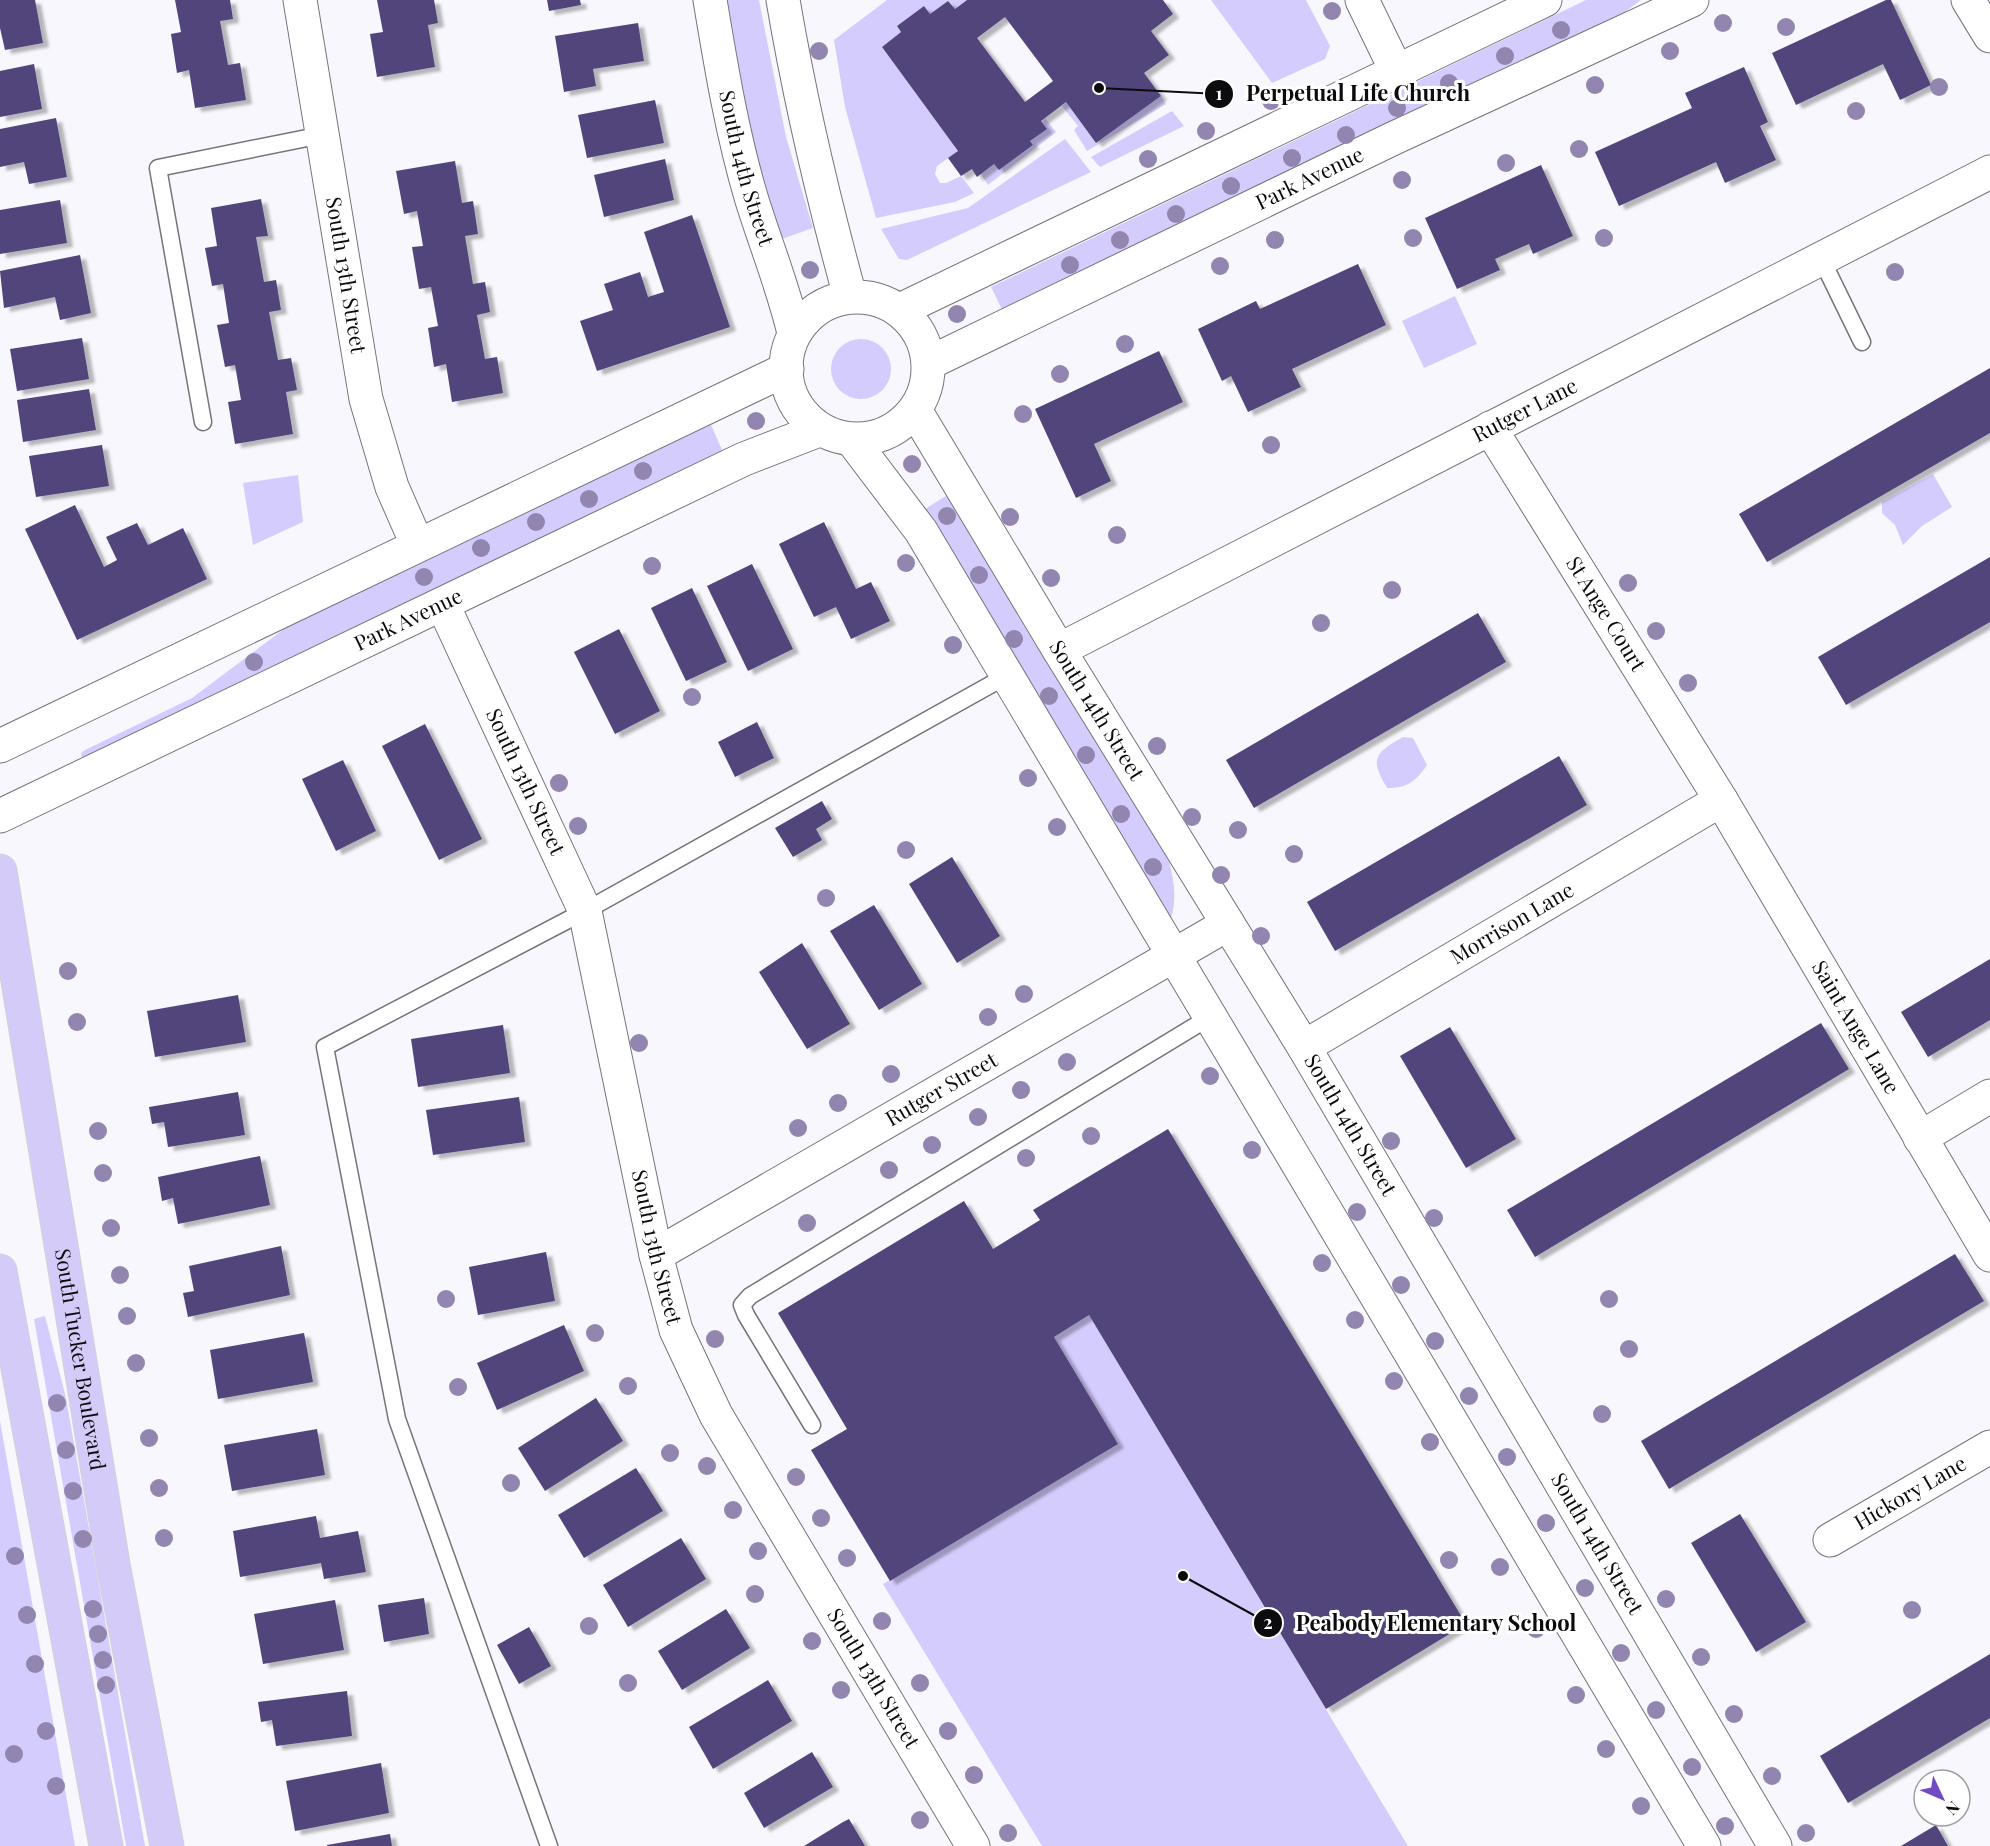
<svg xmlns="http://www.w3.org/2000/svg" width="1990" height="1846" font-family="'Playfair Display',serif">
  <defs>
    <filter id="shadow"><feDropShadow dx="6" dy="4" stdDeviation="1.5" flood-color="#0004"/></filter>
  </defs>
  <rect width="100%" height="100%" fill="#f8f7fd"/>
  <g fill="#d5ccfe">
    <path d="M726,0H759L786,137L813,228L779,240C755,162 739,81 726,0Z"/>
    <polygon points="887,0 967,0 955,9 948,1 930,14 924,6 897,26 901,32 882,47 958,151 937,166 935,174 940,183 946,183 961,176 974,193 955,202 876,218 845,107 834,40"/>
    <polygon points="1211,0 1306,0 1330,46 1325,59 1272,83"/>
    <polygon points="1586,0 1641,0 1598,32 1006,318 991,287"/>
    <polygon points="1161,96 1166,104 1087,151 1074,130 1078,126 1062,106 1066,102 1096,143"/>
    <polygon points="1172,111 1184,126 1100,167 1091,157"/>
    <polygon points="1045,118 1056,132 988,185 981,174 994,164 999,170 1033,145 1030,141"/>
    <polygon points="1065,139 1091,172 907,260 899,259 881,229 968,208"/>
    <polygon points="1455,296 1477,344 1424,368 1402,321"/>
    <circle cx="861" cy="369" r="30"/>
    <polygon points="711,425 723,452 88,759 82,758 81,753 85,750 192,698 292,623"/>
    <polygon points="1933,474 1952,507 1922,526 1903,545 1895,525 1882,513 1882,502"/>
    <polygon points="298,475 303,522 253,545 243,483"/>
    <path d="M949,494L1169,861C1174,880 1177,899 1171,918L925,509Z"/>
    <path d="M1403,737L1413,738L1427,765C1416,781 1408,788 1387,788C1369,758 1375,753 1403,737Z"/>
    <polygon points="1089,1315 1408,1846 1042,1846 883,1584 1118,1444 1054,1337"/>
    <polygon points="45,1316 66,1398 145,1846 126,1846 34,1319"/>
    <polygon points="0,1421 75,1846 0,1846"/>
  </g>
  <g fill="#51447b" fill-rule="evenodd" filter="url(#shadow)">
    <polygon points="0,0 35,0 43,43 5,50 0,28"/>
    <polygon points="175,0 230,0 233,19 220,21 228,65 240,63 246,100 195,108 189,70 177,73 171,34 181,32"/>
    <polygon points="377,0 434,0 438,23 428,25 435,67 377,77 370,34 383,32"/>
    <polygon points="547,0 580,0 581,5 549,11"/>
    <path d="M967,0H1163L1173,14L1151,31L1169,55L1144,73L1161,96L1096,143L1066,102L1041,121L1047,129L1030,141L1033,145L999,170L994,164L977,177L972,169L961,176L948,158L958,151L882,47L901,32L897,26L924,6L930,14L948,1L955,9ZM1005,17L1053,81L1025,102L977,38Z"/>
    <polygon points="1886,0 1891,0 1931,85 1900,100 1883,64 1796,105 1772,53"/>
    <polygon points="638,23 644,61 593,69 596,86 564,92 555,36"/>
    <polygon points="34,64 42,109 0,117 0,71"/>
    <polygon points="1744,67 1768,122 1760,126 1776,160 1725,183 1716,162 1619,206 1595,152 1692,108 1685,93"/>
    <polygon points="655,100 664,143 587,158 578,115"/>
    <polygon points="56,118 67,177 29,184 24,162 0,167 0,129"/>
    <polygon points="665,159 674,200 604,217 594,175"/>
    <polygon points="455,161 462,203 473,201 478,234 465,236 473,284 485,282 490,312 477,315 485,359 497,357 503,393 452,402 446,364 434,367 428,328 438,326 431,287 419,289 412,247 423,246 417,211 404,214 396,171"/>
    <polygon points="1541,165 1573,236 1533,254 1529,244 1495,259 1500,270 1457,289 1425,218"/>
    <polygon points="261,199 268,236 256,237 264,282 276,280 281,310 269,312 278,360 291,358 297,390 286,392 293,434 235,444 228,402 241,400 235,365 225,367 217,325 229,323 223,284 212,286 205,248 217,246 211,208"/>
    <polygon points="60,200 67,243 0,254 0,210"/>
    <polygon points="692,215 730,327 597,371 580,321 613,310 604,284 640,272 648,297 664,292 644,232"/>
    <polygon points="80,255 91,313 60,320 55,297 4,308 0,271"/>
    <polygon points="1358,264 1386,325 1292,369 1301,387 1248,412 1231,376 1222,381 1198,329 1256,301 1260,309"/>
    <polygon points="82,338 89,379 17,391 10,349"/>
    <polygon points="1159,351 1183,402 1094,444 1111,481 1076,498 1035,409"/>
    <polygon points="1990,368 1990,433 1767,562 1739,514"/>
    <polygon points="89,389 96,430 23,442 17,400"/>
    <polygon points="102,445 109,486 36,497 29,456"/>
    <polygon points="75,505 104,567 117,560 106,537 137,523 148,545 183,528 207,579 77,640 25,529"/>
    <polygon points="824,522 856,589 871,582 890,621 851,639 836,607 814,617 779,544"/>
    <polygon points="1990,557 1990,622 1846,705 1818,657"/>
    <polygon points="752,564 793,649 748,671 707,586"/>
    <polygon points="692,588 727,662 686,681 651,608"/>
    <polygon points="1478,613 1506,662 1254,808 1226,760"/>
    <polygon points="619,629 660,711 615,734 574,652"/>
    <polygon points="757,722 774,758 735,777 718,742"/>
    <polygon points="425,724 482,839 439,860 382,746"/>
    <polygon points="1559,756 1587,805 1335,951 1307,902"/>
    <polygon points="343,760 376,831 336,851 302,779"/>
    <polygon points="822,801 832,819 816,829 822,840 793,857 775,828"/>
    <polygon points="952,857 1000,936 957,963 909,884"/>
    <polygon points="874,905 922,984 879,1010 830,931"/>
    <polygon points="802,943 850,1024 807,1049 759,972"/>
    <polygon points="1990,959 1990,1020 1928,1057 1901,1012"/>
    <polygon points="238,995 246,1042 155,1057 147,1011"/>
    <polygon points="1821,1023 1849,1069 1535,1257 1507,1210"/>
    <polygon points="503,1025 510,1073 418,1087 411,1039"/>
    <polygon points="1450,1027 1516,1139 1466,1168 1400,1056"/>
    <polygon points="238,1092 245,1135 168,1147 164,1122 152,1124 149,1107"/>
    <polygon points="519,1097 525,1142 433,1155 426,1110"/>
    <polygon points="1168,1129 1466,1624 1326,1709 1089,1315 1054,1337 1118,1444 890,1581 811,1450 847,1429 778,1313 964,1201 993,1249 1040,1220 1033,1210"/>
    <polygon points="260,1156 270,1205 178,1224 173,1198 162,1201 158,1177"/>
    <polygon points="281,1246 290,1295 188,1317 183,1293 194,1291 189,1266"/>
    <polygon points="546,1252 555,1301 478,1315 469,1267"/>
    <polygon points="1955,1254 1984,1301 1669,1489 1641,1441"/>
    <polygon points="564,1325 584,1371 497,1410 477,1363"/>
    <polygon points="304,1333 313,1382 218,1399 210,1350"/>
    <polygon points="596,1398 623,1441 545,1491 518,1448"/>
    <polygon points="317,1429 325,1475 232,1491 224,1445"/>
    <polygon points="636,1468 663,1511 584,1558 558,1515"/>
    <polygon points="1740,1514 1806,1622 1756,1652 1691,1543"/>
    <polygon points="316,1516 320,1538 358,1531 366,1572 324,1579 321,1563 240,1577 233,1531"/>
    <polygon points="681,1538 706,1579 628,1627 603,1585"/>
    <polygon points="424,1598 429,1634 384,1642 378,1605"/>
    <polygon points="335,1600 344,1650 263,1664 254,1614"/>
    <polygon points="726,1609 750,1648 682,1690 658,1651"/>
    <polygon points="529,1627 551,1666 519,1684 497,1645"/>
    <polygon points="1990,1654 1990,1718 1848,1803 1820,1756"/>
    <polygon points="768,1680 792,1721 713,1769 689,1727"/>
    <polygon points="347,1691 352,1736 276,1746 272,1720 261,1722 258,1702"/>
    <polygon points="812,1752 833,1787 764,1828 744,1793"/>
    <polygon points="381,1763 389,1813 295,1831 286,1781"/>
    <polygon points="849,1819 865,1846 804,1846 843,1822"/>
    <polygon points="1936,1825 1948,1846 1901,1846"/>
    <polygon points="390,1834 392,1846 327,1846 327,1845"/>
  </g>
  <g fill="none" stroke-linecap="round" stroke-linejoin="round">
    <defs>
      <g id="service">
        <polyline points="1821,258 1862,342"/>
        <polyline points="203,422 158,168 322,135"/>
        <polyline points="812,1425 746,1315 742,1305 750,1296 1210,1017"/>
        <polyline points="549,1846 397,1419 325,1047 585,911 1008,675"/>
      </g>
      <g id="minor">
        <path id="s1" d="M300,0L366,399L392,487L417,544"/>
        <path id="s2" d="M710,0C721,66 732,133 751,197C765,243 783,286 794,333"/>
        <path d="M783,0C800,100 823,198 850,296"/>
        <polyline points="1362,0 1397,72"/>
        <polyline points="1968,0 1990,36"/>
        <circle cx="857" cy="368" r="71"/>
        <polyline points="900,310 1545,0"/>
        <path id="s3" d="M929,363L1392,139L1692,0"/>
        <path id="s4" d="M915,410L1059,650L1304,1047L1775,1846"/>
        <path id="s5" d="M1490,428L1721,800L1990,1255"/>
        <polyline points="852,440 921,531 1704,1846"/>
        <path id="s6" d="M443,605L585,911L656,1255L676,1330L716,1415L973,1846"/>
        <path id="s7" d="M1059,650L1990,172"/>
        <polyline points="0,746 787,369"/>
        <path id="s8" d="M0,816L744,459L819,430"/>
        <path id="s9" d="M1304,1047L1721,800"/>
        <polyline points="1920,1138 1990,1096"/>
        <path id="s10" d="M656,1255L1228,924"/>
        <path id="s11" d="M1830,1540L1990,1447"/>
      </g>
      <g id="primary">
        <path id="s12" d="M0,871L113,1564L167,1846"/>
        <polyline points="0,1271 106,1846"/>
      </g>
    </defs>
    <use href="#service" stroke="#75747a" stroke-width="19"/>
    <use href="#minor" stroke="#75747a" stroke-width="35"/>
    <use href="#primary" stroke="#d3d3d4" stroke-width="35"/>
    <use href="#service" stroke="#fff" stroke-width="16"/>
    <use href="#minor" stroke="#fff" stroke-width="33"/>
    <use href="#primary" stroke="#d4cbf8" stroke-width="33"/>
  </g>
  <g fill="#9285af">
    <circle cx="1332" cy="11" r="9"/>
    <circle cx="1723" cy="23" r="9"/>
    <circle cx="1786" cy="27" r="9"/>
    <circle cx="1561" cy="30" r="9"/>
    <circle cx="819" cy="51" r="9"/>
    <circle cx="1670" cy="51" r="9"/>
    <circle cx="1505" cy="56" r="9"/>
    <circle cx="1449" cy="83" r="9"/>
    <circle cx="1595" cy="85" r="9"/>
    <circle cx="1939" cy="87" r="9"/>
    <circle cx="1271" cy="101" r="9"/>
    <circle cx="1397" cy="108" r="9"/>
    <circle cx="1856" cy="111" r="9"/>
    <circle cx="1206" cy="131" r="9"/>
    <circle cx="1346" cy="135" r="9"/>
    <circle cx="1579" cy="149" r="9"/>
    <circle cx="1292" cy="158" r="9"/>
    <circle cx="1148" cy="159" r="9"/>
    <circle cx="1506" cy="163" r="9"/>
    <circle cx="1402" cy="180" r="9"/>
    <circle cx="1231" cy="186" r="9"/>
    <circle cx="1176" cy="214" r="9"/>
    <circle cx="1413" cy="238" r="9"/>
    <circle cx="1604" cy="238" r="9"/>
    <circle cx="1120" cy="240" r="9"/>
    <circle cx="1275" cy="240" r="9"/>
    <circle cx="1070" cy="265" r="9"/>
    <circle cx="1220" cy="266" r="9"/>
    <circle cx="810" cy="270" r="9"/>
    <circle cx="1895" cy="272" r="9"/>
    <circle cx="957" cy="314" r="9"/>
    <circle cx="1125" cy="344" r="9"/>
    <circle cx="1060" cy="374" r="9"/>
    <circle cx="1023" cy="414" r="9"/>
    <circle cx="756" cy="421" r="9"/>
    <circle cx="1271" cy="445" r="9"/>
    <circle cx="912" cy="464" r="9"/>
    <circle cx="643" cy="471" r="9"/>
    <circle cx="589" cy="499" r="9"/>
    <circle cx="947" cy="516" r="9"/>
    <circle cx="1010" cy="517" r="9"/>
    <circle cx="536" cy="522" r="9"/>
    <circle cx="1117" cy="535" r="9"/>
    <circle cx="481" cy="548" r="9"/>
    <circle cx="906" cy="563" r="9"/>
    <circle cx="652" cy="566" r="9"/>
    <circle cx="979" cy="575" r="9"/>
    <circle cx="424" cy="577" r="9"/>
    <circle cx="1051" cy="578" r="9"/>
    <circle cx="1628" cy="583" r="9"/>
    <circle cx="1392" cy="590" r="9"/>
    <circle cx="1321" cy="623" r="9"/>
    <circle cx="1656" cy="631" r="9"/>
    <circle cx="1014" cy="639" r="9"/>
    <circle cx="953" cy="645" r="9"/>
    <circle cx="254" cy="662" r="9"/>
    <circle cx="1688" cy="683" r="9"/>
    <circle cx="1049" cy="696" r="9"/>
    <circle cx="692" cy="697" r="9"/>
    <circle cx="1157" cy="746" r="9"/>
    <circle cx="1086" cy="755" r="9"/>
    <circle cx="1028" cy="778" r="9"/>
    <circle cx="559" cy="783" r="9"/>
    <circle cx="1121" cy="814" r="9"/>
    <circle cx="1192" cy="817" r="9"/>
    <circle cx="578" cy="826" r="9"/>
    <circle cx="1057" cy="827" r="9"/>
    <circle cx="1238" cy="830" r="9"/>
    <circle cx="906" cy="850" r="9"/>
    <circle cx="1294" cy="854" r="9"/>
    <circle cx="1153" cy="867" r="9"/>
    <circle cx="1221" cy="875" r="9"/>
    <circle cx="826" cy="898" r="9"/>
    <circle cx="1261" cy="936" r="9"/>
    <circle cx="68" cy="971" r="9"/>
    <circle cx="1024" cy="994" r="9"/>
    <circle cx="988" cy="1017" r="9"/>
    <circle cx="77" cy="1022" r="9"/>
    <circle cx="639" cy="1043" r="9"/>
    <circle cx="1067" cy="1062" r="9"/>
    <circle cx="891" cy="1074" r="9"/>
    <circle cx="1210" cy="1076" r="9"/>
    <circle cx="1021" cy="1090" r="9"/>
    <circle cx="838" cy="1103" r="9"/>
    <circle cx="978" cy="1117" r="9"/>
    <circle cx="798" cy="1128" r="9"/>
    <circle cx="98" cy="1131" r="9"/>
    <circle cx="1091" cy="1136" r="9"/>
    <circle cx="1391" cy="1141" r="9"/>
    <circle cx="932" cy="1145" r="9"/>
    <circle cx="1252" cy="1150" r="9"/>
    <circle cx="1026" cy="1158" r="9"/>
    <circle cx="889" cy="1170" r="9"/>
    <circle cx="103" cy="1173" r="9"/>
    <circle cx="1357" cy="1212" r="9"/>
    <circle cx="1434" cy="1218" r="9"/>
    <circle cx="807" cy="1223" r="9"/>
    <circle cx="111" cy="1228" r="9"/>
    <circle cx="1322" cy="1263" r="9"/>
    <circle cx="120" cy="1275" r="9"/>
    <circle cx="1401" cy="1285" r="9"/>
    <circle cx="446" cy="1299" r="9"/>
    <circle cx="1609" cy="1299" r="9"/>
    <circle cx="127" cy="1316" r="9"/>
    <circle cx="1355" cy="1320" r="9"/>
    <circle cx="595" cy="1333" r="9"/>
    <circle cx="715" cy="1339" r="9"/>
    <circle cx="1435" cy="1341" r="9"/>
    <circle cx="1629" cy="1349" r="9"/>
    <circle cx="136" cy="1363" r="9"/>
    <circle cx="1394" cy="1381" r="9"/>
    <circle cx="628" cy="1386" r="9"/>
    <circle cx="458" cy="1387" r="9"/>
    <circle cx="1469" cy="1396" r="9"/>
    <circle cx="57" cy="1403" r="9"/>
    <circle cx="1602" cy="1414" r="9"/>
    <circle cx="149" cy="1438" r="9"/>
    <circle cx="1430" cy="1442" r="9"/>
    <circle cx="66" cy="1450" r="9"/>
    <circle cx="670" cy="1453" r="9"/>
    <circle cx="1507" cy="1457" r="9"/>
    <circle cx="707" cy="1466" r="9"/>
    <circle cx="796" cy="1477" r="9"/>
    <circle cx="511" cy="1483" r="9"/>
    <circle cx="159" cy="1488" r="9"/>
    <circle cx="73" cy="1491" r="9"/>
    <circle cx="733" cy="1510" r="9"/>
    <circle cx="821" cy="1518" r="9"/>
    <circle cx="1546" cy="1523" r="9"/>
    <circle cx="164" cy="1538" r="9"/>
    <circle cx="83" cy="1539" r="9"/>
    <circle cx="758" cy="1551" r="9"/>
    <circle cx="15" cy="1556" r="9"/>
    <circle cx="847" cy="1558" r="9"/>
    <circle cx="1449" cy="1560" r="9"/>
    <circle cx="1500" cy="1567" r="9"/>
    <circle cx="1585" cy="1588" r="9"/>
    <circle cx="755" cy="1594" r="9"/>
    <circle cx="1666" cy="1599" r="9"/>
    <circle cx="93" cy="1609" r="9"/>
    <circle cx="1912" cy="1610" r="9"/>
    <circle cx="27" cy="1615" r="9"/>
    <circle cx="882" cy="1621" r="9"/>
    <circle cx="589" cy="1626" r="9"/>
    <circle cx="1536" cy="1629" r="9"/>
    <circle cx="98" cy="1634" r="9"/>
    <circle cx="812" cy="1641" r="9"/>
    <circle cx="1621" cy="1653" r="9"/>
    <circle cx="1701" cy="1657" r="9"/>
    <circle cx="103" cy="1660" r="9"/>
    <circle cx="35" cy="1664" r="9"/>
    <circle cx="628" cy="1683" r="9"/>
    <circle cx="920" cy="1683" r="9"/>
    <circle cx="106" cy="1685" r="9"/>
    <circle cx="841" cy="1690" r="9"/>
    <circle cx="1576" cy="1695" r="9"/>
    <circle cx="1656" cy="1710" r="9"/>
    <circle cx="1734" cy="1714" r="9"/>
    <circle cx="46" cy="1731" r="9"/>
    <circle cx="948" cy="1731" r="9"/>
    <circle cx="1606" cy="1749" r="9"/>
    <circle cx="14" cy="1754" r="9"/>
    <circle cx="1692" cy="1767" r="9"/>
    <circle cx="974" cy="1775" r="9"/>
    <circle cx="1772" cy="1776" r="9"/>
    <circle cx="56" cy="1786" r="9"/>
    <circle cx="1641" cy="1806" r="9"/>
    <circle cx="920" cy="1820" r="9"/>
    <circle cx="1725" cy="1826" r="9"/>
    <circle cx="1008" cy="1833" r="9"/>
    <circle cx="1806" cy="1833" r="9"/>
  </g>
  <g text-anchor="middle" stroke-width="6" stroke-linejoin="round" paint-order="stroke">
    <g font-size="21" fill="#0c0c0e" stroke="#fff">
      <text dy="7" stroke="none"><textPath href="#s2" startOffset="172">South 14th Street</textPath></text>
      <text dy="7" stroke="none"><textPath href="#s3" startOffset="423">Park Avenue</textPath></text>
      <text dy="7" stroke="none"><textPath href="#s1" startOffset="279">South 13th Street</textPath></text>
      <text dy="7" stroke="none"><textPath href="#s7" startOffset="524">Rutger Lane</textPath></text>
      <text dy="7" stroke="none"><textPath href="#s5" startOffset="219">St Ange Court</textPath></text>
      <text dy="7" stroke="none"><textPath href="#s8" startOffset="453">Park Avenue</textPath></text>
      <text dy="7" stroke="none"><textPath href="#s4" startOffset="351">South 14th Street</textPath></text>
      <text dy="7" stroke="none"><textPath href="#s6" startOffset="195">South 13th Street</textPath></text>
      <text dy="7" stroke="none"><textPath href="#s9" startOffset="242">Morrison Lane</textPath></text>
      <text dy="7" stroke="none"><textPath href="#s5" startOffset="702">Saint Ange Lane</textPath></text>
      <text dy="7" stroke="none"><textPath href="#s10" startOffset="330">Rutger Street</textPath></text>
      <text dy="7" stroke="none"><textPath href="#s4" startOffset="837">South 14th Street</textPath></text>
      <text dy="7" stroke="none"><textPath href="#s6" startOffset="681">South 13th Street</textPath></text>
      <text dy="7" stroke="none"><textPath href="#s12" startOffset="495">South Tucker Boulevard</textPath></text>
      <text dy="7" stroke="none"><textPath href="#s11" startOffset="93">Hickory Lane</textPath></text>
      <text dy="7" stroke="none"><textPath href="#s4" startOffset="1323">South 14th Street</textPath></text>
      <text dy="7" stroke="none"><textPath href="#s6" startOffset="1167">South 13th Street</textPath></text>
    </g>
  </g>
  <path fill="none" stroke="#0c0c0e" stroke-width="2" d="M1099 88L1219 94M1183 1576L1268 1623"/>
  <g fill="#0c0c0e" stroke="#fff" stroke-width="2">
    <circle cx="1099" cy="88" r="6"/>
    <circle cx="1183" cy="1576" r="6"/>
    <circle cx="1219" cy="94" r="15"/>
    <circle cx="1268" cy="1623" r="15"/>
  </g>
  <g font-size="18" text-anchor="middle" font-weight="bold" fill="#fff">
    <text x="1219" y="100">1</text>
    <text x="1268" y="1629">2</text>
  </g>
  <g font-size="22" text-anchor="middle" font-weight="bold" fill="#0c0c0e" stroke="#fff" stroke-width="6" stroke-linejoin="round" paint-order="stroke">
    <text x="1358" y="101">Perpetual Life Church</text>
    <text x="1436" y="1631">Peabody Elementary School</text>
  </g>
  <g transform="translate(1942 1798) rotate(134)"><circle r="28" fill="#ffffff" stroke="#9e9e9f" stroke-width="1.5"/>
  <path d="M0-4.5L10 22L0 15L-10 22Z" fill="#704bc4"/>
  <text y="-9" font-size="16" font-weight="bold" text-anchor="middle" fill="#0c0c0e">N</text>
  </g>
</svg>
